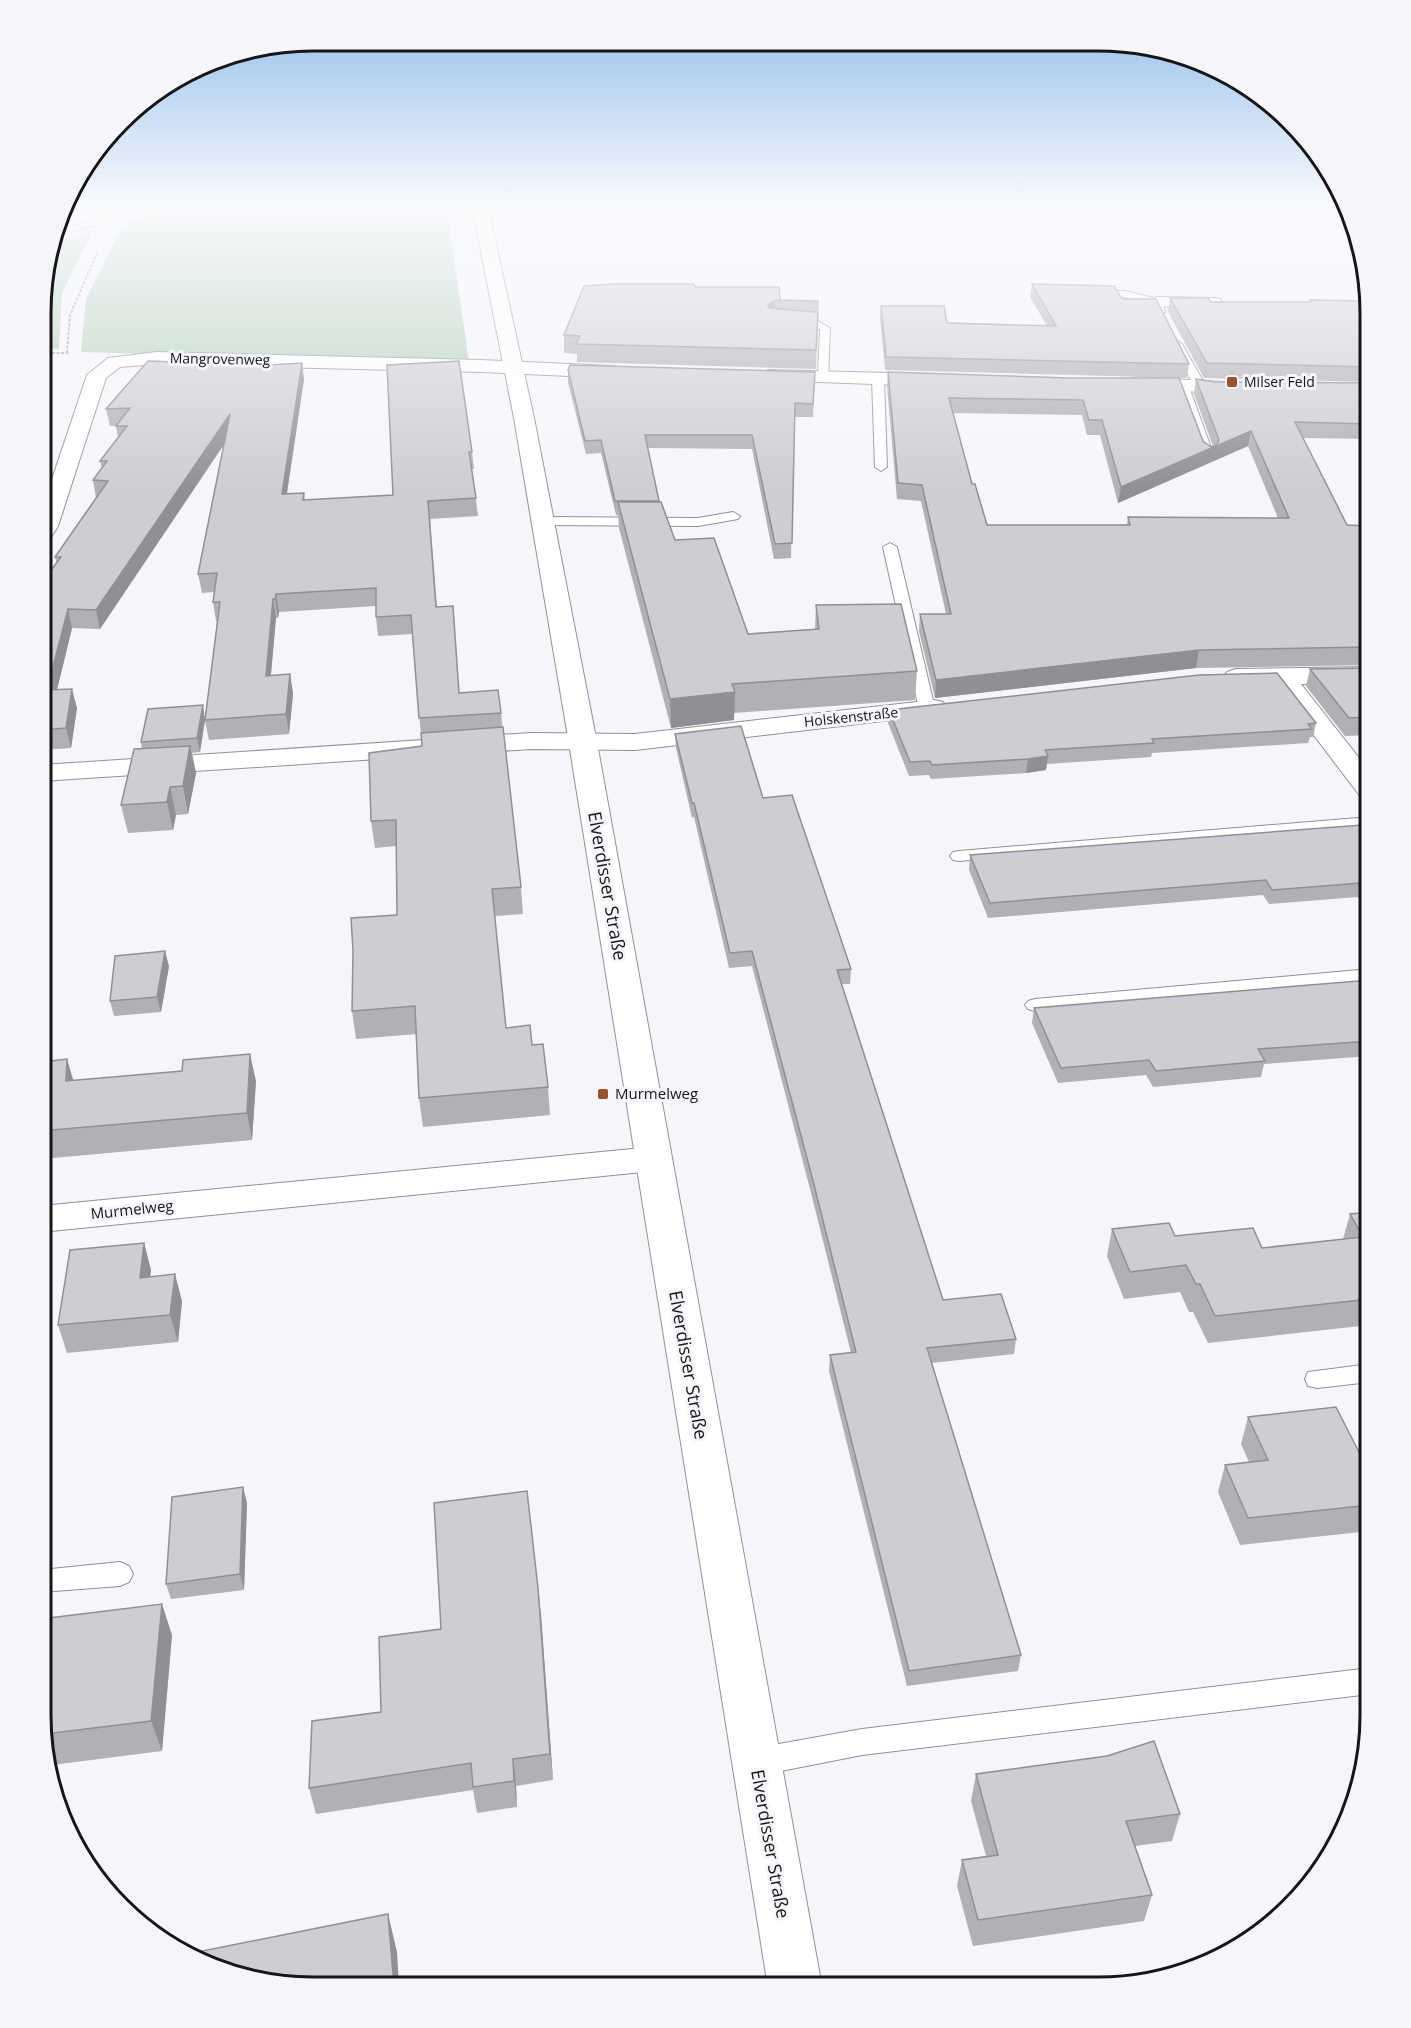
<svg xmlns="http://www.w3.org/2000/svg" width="1411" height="2028" font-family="'Open Sans',sans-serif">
  <rect width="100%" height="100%" fill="#f5f5fb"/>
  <g fill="#b2d0ba">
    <polygon points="181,207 447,207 469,363 81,352 86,299 124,223"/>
    <polygon points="92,232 62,293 59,349 43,348 43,277 54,243"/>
  </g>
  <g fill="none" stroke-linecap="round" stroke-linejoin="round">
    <defs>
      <g id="service">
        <polygon points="142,207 157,207 57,236 59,230"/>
        <polygon points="1094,290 1125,291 1162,300 1165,312 1156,314 1153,304 1125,297 1090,295 1089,293"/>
        <polygon points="793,320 818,321 830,328 828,379 820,379 818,377 820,329 789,325 788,323"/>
        <polygon points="1177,341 1182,344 1206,386 1204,388 1200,389 1194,386 1172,344"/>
        <polygon points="878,376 884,379 887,467 881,471 875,467 872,379"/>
        <polygon points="1182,381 1188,384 1214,456 1212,459 1208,460 1202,456 1176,384"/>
        <polygon points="733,512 740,516 738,519 698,526 543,525 536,521 543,517 698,518"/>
        <polygon points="890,543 897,547 935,709 927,714 919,709 883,547"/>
        <polygon points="1370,817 1370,827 959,861 953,860 950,856 953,852 959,851"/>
        <polygon points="1370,969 1370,981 1035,1011 1028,1009 1025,1005 1028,1001 1035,999"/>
        <polygon points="1370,1364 1370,1382 1317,1388 1308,1386 1305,1379 1308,1372"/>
        <polygon points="120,1562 129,1566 133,1574 129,1582 120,1586 41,1592 41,1570"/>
        <polygon points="1370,1668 1370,1694 862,1755 756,1776 746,1772 741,1762 746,1752 756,1748 862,1729"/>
      </g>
      <g id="minor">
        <polygon points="1158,297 1214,298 1220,299 1223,303 1220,307 1214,308 1152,306 1149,302 1152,298"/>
        <polygon points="157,352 480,360 613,366 620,368 623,372 620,376 613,378 480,372 157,364 120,367 106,378 58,526 50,539 42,541 43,506 87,375 108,358"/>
        <polygon points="769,370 930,374 937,376 940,380 937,384 930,386 762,380 759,376 762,372"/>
        <polygon points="1138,377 1239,383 1246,385 1249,389 1246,393 1239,395 1131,387 1128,383 1131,379"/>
        <polygon points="1370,667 1370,683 1301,684 1370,772 1370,798 1360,796 1275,684 1236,685 1227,682 1223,677 1227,672 1236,669"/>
        <polygon points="934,700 943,702 947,708 943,714 635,750 531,749 42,781 42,765 531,733 635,734"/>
        <polygon points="653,1147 666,1150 671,1159 666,1168 653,1171 41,1232 41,1206"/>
      </g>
      <polygon id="tertiary" points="472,207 488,207 534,418 597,743 822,1987 768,1987 569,743 514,418"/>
    </defs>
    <use href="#service" stroke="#919196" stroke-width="2"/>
    <use href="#minor" stroke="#919196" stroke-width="2"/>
    <use href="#tertiary" stroke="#919196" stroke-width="2"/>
    <g stroke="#a4a4a9" stroke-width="2" stroke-dasharray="3 1.5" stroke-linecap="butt">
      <polyline points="43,353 69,353"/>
      <polyline points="67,353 70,315 97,253"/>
    </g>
    <use href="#service" fill="#fff" fill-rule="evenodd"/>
    <use href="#minor" fill="#fff" fill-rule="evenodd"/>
    <use href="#tertiary" fill="#fff" fill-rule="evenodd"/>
  </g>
  <g fill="#b0b1b5" fill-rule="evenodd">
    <polygon points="1352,234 1357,254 1350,244"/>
    <polygon points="1032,284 1122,299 1189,364 1187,378 885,370 880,318 881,306 947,323 1047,326 1030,297"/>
    <polygon points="695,287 780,300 819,301 816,369 577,362 577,354 564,353 564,335"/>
    <polygon points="1170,298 1211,302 1310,302 1310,300 1370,312 1370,382 1204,378 1168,312"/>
    <polygon points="387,365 472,452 474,469 472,469 478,516 430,519 437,607 453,606 459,693 501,713 521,887 523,914 495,916 506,1028 532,1045 548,1087 550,1115 423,1127 419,1098 417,1034 356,1039 352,1011 397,915 396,846 375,848 371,821 422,746 412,634 378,636 376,617 376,606 279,612 278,618 276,618 271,675 290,674 293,694 289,734 209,740 205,721 200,752 192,753 196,773 188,814 176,815 173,830 128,833 121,805 142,749 141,742 205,719 217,621 216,621 213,602 214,592 202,593 198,574 224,444 100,629 72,628 57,690 77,708 71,748 42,750 42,582 57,564 55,557 96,498 93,480 102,468 100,461 118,438 116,426 110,426 106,409 304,379 287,494 304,493 305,500 393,495"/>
    <polygon points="568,370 815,372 813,417 794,417 791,558 774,559 752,449 648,448 659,502 675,540 748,634 815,629 816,605 917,671 915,700 734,713 734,720 671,728 619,528 618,515 616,515 601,453 586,454 568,383"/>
    <path d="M888,372L1071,378L1203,441L1211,447L1213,446L1194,394L1196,379L1215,382L1370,383V439L1303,438L1347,525L1370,526V665L1196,668L935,698L919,631L920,614H946L921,501L897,499L887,387ZM953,413L1082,415L1087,435H1100L1118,503L1248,446L1278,518L1128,517L1127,525H987L972,484Z"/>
    <polygon points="1370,668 1370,735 1345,736 1306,686 1310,669"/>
    <polygon points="889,710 1316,723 1313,737 1310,737 1308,743 1152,753 1151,757 1047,764 1046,770 1026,773 931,779 929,775 909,776 888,723"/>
    <polygon points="675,734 763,798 851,969 850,984 842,984 943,1300 1016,1339 1014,1354 932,1363 1021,1655 1018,1671 907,1686 829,1371 830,1355 851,1353 811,1193 752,966 729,968 694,817 692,818 676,748"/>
    <polygon points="1370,837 1370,902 1357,897 1269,904 1263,895 988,918 969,870 970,855"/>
    <polygon points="169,966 161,1012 114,1016 110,1001"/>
    <polygon points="1370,980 1370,1056 1264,1064 1261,1077 1153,1087 1146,1075 1058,1083 1032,1023 1034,1008"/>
    <polygon points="42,1062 73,1080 256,1081 252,1140 42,1159"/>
    <polygon points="1370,1212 1370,1325 1208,1343 1193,1312 1189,1312 1180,1292 1124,1299 1107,1256 1112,1229 1175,1236 1262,1248 1343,1239 1350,1214"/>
    <polygon points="144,1243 151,1270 150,1277 182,1301 178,1342 67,1353 58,1325"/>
    <polygon points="1248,1417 1363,1460 1370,1459 1370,1531 1240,1545 1218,1492 1225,1465 1249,1462 1241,1444"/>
    <polygon points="247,1503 244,1590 171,1599 166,1584"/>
    <polygon points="541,1615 553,1780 516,1786 517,1807 477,1813 473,1790 316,1814 309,1788 381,1712 441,1629"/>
    <polygon points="172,1635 162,1751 52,1765 40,1716"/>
    <polygon points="976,1774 1180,1814 1172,1841 1135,1846 1152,1895 1144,1921 973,1946 957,1886 962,1860 986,1856 971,1801"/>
  </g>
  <g fill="#909094">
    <polygon points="775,300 775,318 768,322 768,305"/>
    <polygon points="302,363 304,379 284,511 282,494"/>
    <polygon points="230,414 233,431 100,629 96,610"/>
    <polygon points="1251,431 1248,446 1118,503 1121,487"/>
    <polygon points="276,594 279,612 278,618 275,599"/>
    <polygon points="273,599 276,618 269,695 266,676"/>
    <polygon points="68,609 72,628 52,710 47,690"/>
    <polygon points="1199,650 1196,668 935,698 936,680"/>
    <polygon points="290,674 293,694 289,734 286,714"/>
    <polygon points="72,689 77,708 71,748 66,728"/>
    <polygon points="735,692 734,720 671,728 670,699"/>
    <polygon points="203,705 205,719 200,752 197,738"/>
    <polygon points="190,746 196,773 188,814 183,786"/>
    <polygon points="1048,756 1046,770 1026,773 1028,759"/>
    <polygon points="170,787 176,815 173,830 167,802"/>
    <polygon points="165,951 169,966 161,1012 157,997"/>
    <polygon points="250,1054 256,1081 252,1140 247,1113"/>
    <polygon points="67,1059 75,1086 66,1081"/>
    <polygon points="144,1243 151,1270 147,1305 140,1278"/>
    <polygon points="175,1274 182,1301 178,1342 170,1315"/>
    <polygon points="243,1487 247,1503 244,1590 240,1574"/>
    <polygon points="538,1588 541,1615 553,1780 550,1754"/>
    <polygon points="162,1604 172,1635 162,1751 151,1721"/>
    <polygon points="513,1759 516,1786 517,1807 514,1781"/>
    <polygon points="388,1914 397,1952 399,1986 394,1986"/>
  </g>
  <g fill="#cdced3" stroke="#909094" stroke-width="1.5" fill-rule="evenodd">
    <polygon points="615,284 694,284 695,287 779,287 780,300 819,301 775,300 768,305 769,308 816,312 818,313 816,350 576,344 580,336 564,335 584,286"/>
    <polygon points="1032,284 1114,286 1122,299 1156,299 1189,364 886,357 881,306 944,306 947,323 1056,326"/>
    <polygon points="1170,298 1208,298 1211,302 1311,302 1310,300 1368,301 1370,312 1370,367 1207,363"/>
    <polygon points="148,361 269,365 302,363 282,494 304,493 303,500 393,495 387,365 459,361 472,452 469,452 476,498 428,501 436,607 453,606 459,693 498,690 501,713 419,718 411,615 376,617 376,588 276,594 275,599 273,599 266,676 290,674 286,714 205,720 220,602 213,602 217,573 198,574 230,414 96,610 68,609 47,690 72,689 66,728 42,730 42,582 61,557 55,557 108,481 93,480 107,461 100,461 127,426 116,426 130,408 106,409"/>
    <polygon points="570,365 815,372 813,404 795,403 792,543 775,544 752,435 645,435 659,501 615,501 601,440 585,441 568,370"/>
    <path d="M888,372L1071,378H1179L1203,441L1211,447L1217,445L1219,440L1196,379L1215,382L1370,383V424L1295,422L1347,525L1370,526V647L1199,650L936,680L920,614H951L922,485L898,483ZM949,398L1083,400L1089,420H1102L1121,487L1251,431L1289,518L1128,517L1130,525H987L975,484H972Z"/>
    <polygon points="618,502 661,502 675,540 714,538 748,634 819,629 816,605 901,604 917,671 732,684 735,692 670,699"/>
    <polygon points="1370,668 1370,717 1349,718 1310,669"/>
    <polygon points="1277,673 1316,723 1308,724 1312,729 1152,739 1154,743 1045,750 1048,756 1028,759 932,765 930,761 910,762 889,710 1199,675"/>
    <polygon points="203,705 197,738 141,742 148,709"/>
    <polygon points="741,726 763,798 792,795 851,969 837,970 943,1300 1001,1294 1016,1339 927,1348 1021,1655 909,1671 830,1355 856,1352 812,1177 752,951 730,953 694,803 692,803 675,734"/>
    <polygon points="503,727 521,887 492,889 506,1028 530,1025 532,1045 543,1044 548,1087 419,1098 415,1006 352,1011 353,951 351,918 397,915 396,820 371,821 369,753 422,746 421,733"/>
    <polygon points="190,746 183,786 170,787 167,802 121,805 134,749"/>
    <polygon points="1362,825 1370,837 1370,886 1361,883 1272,890 1266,880 990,903 970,855"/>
    <polygon points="165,951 157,997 110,1001 115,956"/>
    <polygon points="1370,980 1370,1041 1258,1049 1265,1061 1156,1071 1149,1060 1061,1068 1034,1008"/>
    <polygon points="250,1054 247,1113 41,1131 42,1062 67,1059 66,1081 182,1071 183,1060"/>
    <polygon points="1370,1212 1370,1299 1215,1316 1200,1284 1196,1284 1186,1265 1130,1272 1112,1229 1169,1223 1175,1236 1253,1228 1262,1248 1363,1237 1350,1214"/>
    <polygon points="144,1243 140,1278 175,1274 170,1315 58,1325 70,1250"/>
    <polygon points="1336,1407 1363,1460 1370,1459 1370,1505 1248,1518 1225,1465 1268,1460 1248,1417"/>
    <polygon points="243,1487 240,1574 166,1584 172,1497"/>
    <polygon points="527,1491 538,1588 550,1754 513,1759 514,1781 473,1787 471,1763 309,1788 312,1721 381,1712 379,1637 441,1629 434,1503"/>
    <polygon points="162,1604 151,1721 45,1734 40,1716 41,1619"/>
    <polygon points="1154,1741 1180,1814 1126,1821 1152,1895 978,1920 962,1860 998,1855 976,1774 1107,1756"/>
    <polygon points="388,1914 394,1986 278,1985 209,1967 187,1954"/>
  </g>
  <linearGradient id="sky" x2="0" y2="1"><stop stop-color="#91bcea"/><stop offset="0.42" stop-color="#fafafd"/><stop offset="1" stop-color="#fafafd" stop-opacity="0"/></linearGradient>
  <rect width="1411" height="491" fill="url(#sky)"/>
  <g fill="#99532b" stroke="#f5f5fb" stroke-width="2">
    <rect x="1226" y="376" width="12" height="12" rx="3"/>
    <rect x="597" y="1088" width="12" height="12" rx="3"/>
  </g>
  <g text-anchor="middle" stroke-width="6" stroke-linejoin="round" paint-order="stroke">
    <g font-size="14" fill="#161618" stroke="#f5f5fb">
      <text transform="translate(220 359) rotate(1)" y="5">Mangrovenweg</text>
      <text transform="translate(851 717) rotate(-6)" y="5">Holskenstraße</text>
    </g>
    <g font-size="14" fill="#161618" stroke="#f5f5fb" text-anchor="start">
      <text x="1244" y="387">Milser Feld</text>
    </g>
    <g font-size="15" fill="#161618" stroke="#f5f5fb" text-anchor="start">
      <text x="615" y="1099">Murmelweg</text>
    </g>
    <g font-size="15" fill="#161618" stroke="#f5f5fb">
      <text transform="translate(132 1210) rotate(-6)" y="5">Murmelweg</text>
    </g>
    <g font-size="18" fill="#161618" stroke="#f5f5fb">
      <text transform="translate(607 886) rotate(80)" y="6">Elverdisser Straße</text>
      <text transform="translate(688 1365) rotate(80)" y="6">Elverdisser Straße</text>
      <text transform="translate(770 1844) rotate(80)" y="6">Elverdisser Straße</text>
    </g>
  </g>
  <path d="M0 0H1411V2028H0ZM313 51H1098A262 262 0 0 1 1360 313V1715A262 262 0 0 1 1098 1977H313A262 262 0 0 1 51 1715V313A262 262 0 0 1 313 51Z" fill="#f5f5fb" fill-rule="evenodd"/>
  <path fill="none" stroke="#161618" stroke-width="3" d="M313 51H1098A262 262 0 0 1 1360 313V1715A262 262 0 0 1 1098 1977H313A262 262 0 0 1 51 1715V313A262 262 0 0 1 313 51Z"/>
</svg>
